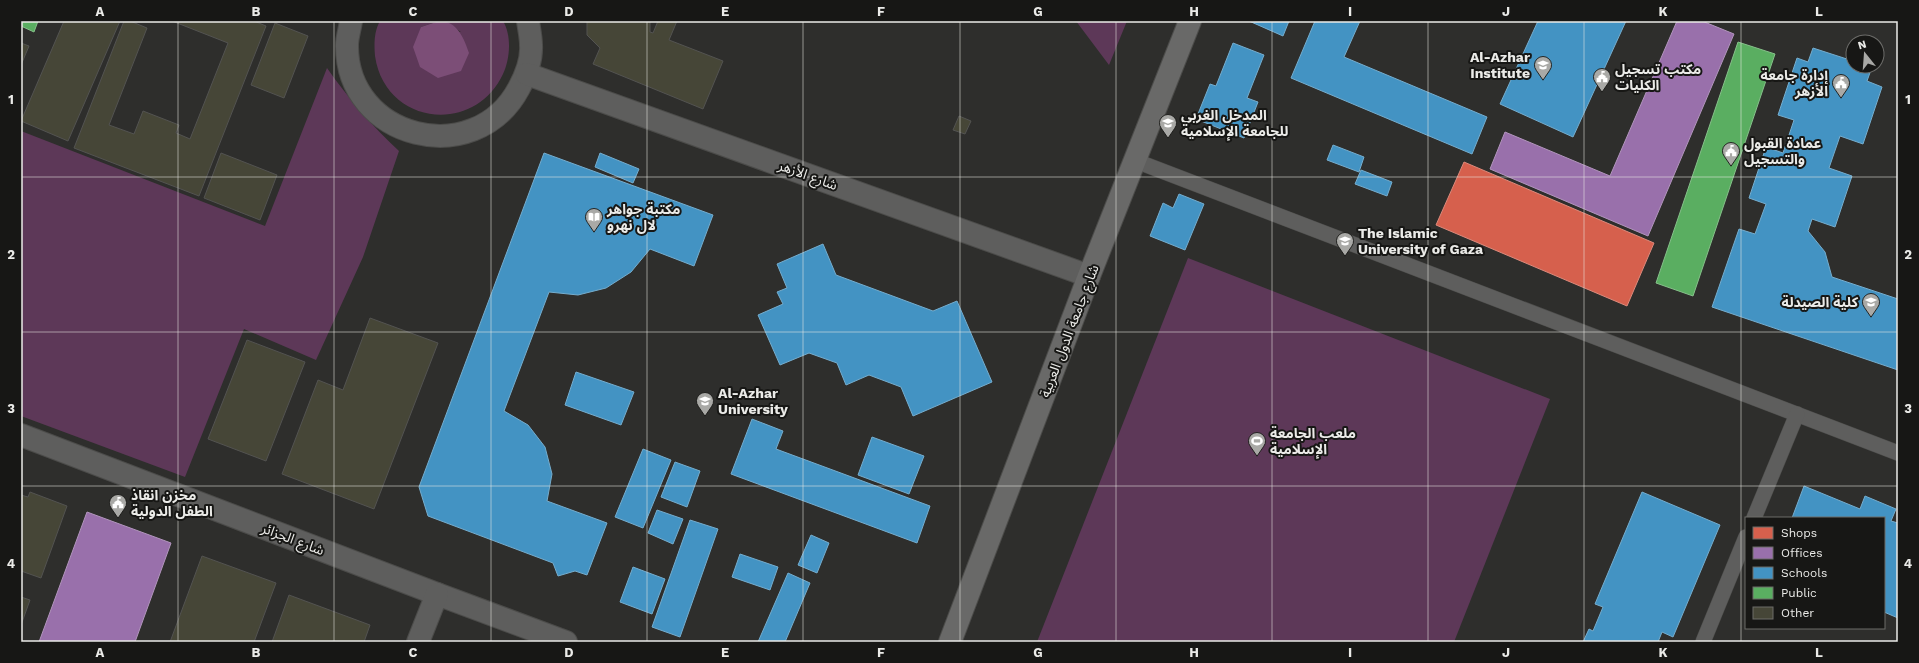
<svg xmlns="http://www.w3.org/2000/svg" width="1919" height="663" font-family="'Work Sans','Noto Sans Arabic',sans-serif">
  <rect width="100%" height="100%" fill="#2e2e2c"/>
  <g fill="#5d3858">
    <path d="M380,21H439L421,27L461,32L444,21H503C512,36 510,59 503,74C474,136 385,125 375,56C374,45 374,31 380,21Z"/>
    <polygon points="1076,21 1127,21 1109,65"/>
    <path d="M327,68C348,98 372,126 399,151L363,257L316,360L244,329L185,477L21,416V131L265,226Z"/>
    <polygon points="1188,258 1550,399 1454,642 1037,642"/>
  </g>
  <path fill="#7c4e77" d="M439,21C458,21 464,39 469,53L461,71L438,78L420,67L413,47L421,27Z"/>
  <polygon fill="#d6604d" stroke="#dc8a7c" points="1464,162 1654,243 1627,306 1436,225"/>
  <g fill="#9970ab" stroke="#b295bd">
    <polygon points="1677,21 1702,21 1734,34 1648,236 1490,169 1505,132 1610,176"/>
    <polygon points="87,512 171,543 135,642 39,642"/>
  </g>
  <g fill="#4393c3" stroke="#75adce">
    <polygon points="1249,21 1289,21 1283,36"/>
    <polygon points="1315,21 1360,21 1344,57 1487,117 1472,154 1291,78"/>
    <polygon points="1538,21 1626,21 1573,137 1500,104"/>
    <polygon points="1233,43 1264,55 1247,98 1258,102 1244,138 1196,119 1210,84 1216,86"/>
    <polygon points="1813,48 1853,61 1853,66 1872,67 1867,81 1882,87 1863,144 1840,136 1829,168 1852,176 1835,227 1812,219 1808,231 1825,252 1832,277 1898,299 1898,370 1712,307 1739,229 1755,234 1766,204 1749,198 1766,147 1783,153 1794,120 1778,115 1797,58 1808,62"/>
    <polygon points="1333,145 1364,157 1359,172 1327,160"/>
    <polygon points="544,153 713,215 694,266 650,249 631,272 606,288 578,295 549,292 504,411 528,425 545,447 552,474 547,501 607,523 587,575 575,571 558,576 553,563 428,516 419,487"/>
    <polygon points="600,153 639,169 633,183 595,167"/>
    <polygon points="1361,170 1392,182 1387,196 1355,184"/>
    <polygon points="1179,194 1204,204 1185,250 1150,236 1163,203 1173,208"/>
    <polygon points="823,244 836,275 933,311 957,301 992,382 913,416 901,387 869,375 846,385 837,363 809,353 780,365 758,315 783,304 777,292 787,288 777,264"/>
    <polygon points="576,372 634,392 621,425 565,405"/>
    <polygon points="752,419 783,431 776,449 930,506 917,543 731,474"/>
    <polygon points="872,437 924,456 909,494 858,475"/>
    <polygon points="643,449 671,460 643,528 615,517"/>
    <polygon points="675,462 700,471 687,507 661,497"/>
    <polygon points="1804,486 1860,509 1865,496 1896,509 1891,521 1898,523 1898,618 1884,612 1884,518 1792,518"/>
    <polygon points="1642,492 1720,525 1673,637 1662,632 1658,642 1583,642 1589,629 1593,631 1603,607 1595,604"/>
    <polygon points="657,510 683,519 673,544 648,533"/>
    <polygon points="690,520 718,529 680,637 652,627"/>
    <polygon points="811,535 829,543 817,573 798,565"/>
    <polygon points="740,554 778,567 770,590 732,577"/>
    <polygon points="633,567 665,579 652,614 620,602"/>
    <polygon points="788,573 810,583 785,642 758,642"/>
  </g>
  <g fill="#5aae61" stroke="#86c08a">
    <polygon points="21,21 38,21 34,32 21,26"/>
    <polygon points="1738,42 1775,54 1693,296 1656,283"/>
  </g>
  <g fill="#464637" stroke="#535351">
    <polygon points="64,21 120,21 68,141 21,121"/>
    <polygon points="124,21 130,21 147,28 109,125 134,134 143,111 179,125 176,133 190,139 228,43 172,21 254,21 266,26 199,196 74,148"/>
    <polygon points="587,21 650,21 650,32 653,33 658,21 677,21 669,40 723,61 703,109 593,64 600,48 587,35"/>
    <polygon points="275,23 308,36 284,98 251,85"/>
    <polygon points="21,43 29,46 21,65"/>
    <polygon points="959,116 971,121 965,134 953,130"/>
    <polygon points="221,153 277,175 260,220 204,198"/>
    <polygon points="370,318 438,343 374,509 282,474 318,380 343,390"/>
    <polygon points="247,340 305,362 266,461 208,439"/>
    <polygon points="30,492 67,506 41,578 21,571 21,495 28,497"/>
    <polygon points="202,556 276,583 254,642 170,642"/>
    <polygon points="289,595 370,625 364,642 272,642"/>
    <polygon points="21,597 30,600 21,625"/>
  </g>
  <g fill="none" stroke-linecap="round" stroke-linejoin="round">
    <defs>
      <g id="lane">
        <polyline points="1136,161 1898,453"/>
        <polyline points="1754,518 1797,414"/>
        <polyline points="1703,642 1746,537"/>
      </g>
      <g id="street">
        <path d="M351,21C350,29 347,37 347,45C346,139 475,171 519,88C526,75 532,60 531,45C531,37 529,29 528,21"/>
        <polyline points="527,74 1089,276"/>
        <polyline points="21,435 437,594 566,642"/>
        <polyline points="418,642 437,594"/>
      </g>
      <polyline id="secondary" points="950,642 1089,276 1190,21"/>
    </defs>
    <use href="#lane" stroke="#4c4c4a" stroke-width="16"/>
    <use href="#street" stroke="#4c4c4a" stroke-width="24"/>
    <use href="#secondary" stroke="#4c4c4a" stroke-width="24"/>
    <use href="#lane" stroke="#5e5e5d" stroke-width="15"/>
    <use href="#street" stroke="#5e5e5d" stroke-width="22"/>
    <use href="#secondary" stroke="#696968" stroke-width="22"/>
  </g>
  <path fill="none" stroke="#ebebe8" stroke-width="1" stroke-opacity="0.55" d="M178,21V642M334,21V642M491,21V642M647,21V642M803,21V642M960,21V642M1116,21V642M1272,21V642M1428,21V642M1584,21V642M1741,21V642M21,177H1898M21,332H1898M21,486H1898"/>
  <defs>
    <symbol id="school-pin" viewBox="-11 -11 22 30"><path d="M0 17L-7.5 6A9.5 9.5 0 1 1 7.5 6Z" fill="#a9a9a6" stroke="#171715"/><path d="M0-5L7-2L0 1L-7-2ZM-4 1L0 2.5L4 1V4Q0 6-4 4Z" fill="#fff"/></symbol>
    <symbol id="civic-pin" viewBox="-11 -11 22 30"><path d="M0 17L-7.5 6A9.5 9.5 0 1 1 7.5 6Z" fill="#a9a9a6" stroke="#171715"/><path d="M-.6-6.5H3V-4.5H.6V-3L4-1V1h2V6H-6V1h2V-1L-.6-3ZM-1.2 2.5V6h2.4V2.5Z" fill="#fff"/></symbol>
    <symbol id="university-pin" viewBox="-11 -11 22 30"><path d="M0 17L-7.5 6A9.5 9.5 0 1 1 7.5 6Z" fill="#a9a9a6" stroke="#171715"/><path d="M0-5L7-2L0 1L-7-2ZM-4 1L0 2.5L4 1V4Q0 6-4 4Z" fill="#fff"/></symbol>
    <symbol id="library-pin" viewBox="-11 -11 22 30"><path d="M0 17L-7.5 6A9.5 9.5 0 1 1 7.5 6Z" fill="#a9a9a6" stroke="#171715"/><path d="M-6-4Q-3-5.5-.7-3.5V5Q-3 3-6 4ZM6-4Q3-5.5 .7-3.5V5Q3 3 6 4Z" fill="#fff"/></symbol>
    <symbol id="stadium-pin" viewBox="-11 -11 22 30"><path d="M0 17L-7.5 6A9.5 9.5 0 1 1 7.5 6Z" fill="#a9a9a6" stroke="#171715"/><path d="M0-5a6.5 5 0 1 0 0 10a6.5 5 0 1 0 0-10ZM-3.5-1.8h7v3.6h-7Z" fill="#fff"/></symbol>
  </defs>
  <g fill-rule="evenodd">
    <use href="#school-pin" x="1533" y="55" width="20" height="27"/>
    <use href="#civic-pin" x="1592" y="67" width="20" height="27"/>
    <use href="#civic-pin" x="1831" y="73" width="20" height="27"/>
    <use href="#university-pin" x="1158" y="113" width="20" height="27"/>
    <use href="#civic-pin" x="1721" y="141" width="20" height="27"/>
    <use href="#library-pin" x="584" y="207" width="20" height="27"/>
    <use href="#university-pin" x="1335" y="231" width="20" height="27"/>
    <use href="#university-pin" x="1861" y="292" width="20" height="27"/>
    <use href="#university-pin" x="695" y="391" width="20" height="27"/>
    <use href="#stadium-pin" x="1247" y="431" width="20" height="27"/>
    <use href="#civic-pin" x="108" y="493" width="20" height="27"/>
  </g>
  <g text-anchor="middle" stroke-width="4" stroke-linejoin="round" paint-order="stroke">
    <g font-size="14" font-weight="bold" fill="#ebebe8" stroke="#171715" text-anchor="start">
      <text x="1530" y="62" text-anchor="end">Al-Azhar<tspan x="1530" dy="16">Institute</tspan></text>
      <text x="1615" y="74">مكتب تسجيل<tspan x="1615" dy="16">الكليات</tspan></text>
      <text x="1828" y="80" text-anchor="end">إدارة جامعة<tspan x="1828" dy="16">الأزهر</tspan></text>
      <text x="1181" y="120">المدخل الغربي<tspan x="1181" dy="16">للجامعة الإسلامية</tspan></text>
      <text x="1744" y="148">عمادة القبول<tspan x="1744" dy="16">والتسجيل</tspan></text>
      <text x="607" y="214">مكتبة جواهر<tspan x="607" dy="16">لال نهرو</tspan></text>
      <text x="1358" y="238">The Islamic<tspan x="1358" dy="16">University of Gaza</tspan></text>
      <text x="1858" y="307" text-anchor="end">كلية الصيدلة</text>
      <text x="718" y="398">Al-Azhar<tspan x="718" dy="16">University</tspan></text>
      <text x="1270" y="438">ملعب الجامعة<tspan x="1270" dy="16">الإسلامية</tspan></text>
      <text x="131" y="500">مخزن انقاذ<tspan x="131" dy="16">الطفل الدولية</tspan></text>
    </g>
    <g font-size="14" fill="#ebebe8" stroke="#171715">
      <text transform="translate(808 175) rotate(20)" y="5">شارع الأزهر</text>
      <text transform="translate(1069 331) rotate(-69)" y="5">شارع جامعة الدول العربية</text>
      <text transform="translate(293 539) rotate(21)" y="5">شارع الجزائر</text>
    </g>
  </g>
  <rect width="1919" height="663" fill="none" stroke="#171715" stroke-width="44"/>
  <rect x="1745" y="517" width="140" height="112" fill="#171715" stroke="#6c6c69"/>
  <rect x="1753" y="527" width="20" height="12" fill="#d6604d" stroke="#6c6c69"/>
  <text x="1781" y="537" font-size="12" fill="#ebebe8">Shops</text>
  <rect x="1753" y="547" width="20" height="12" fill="#9970ab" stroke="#6c6c69"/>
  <text x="1781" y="557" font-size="12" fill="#ebebe8">Offices</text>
  <rect x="1753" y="567" width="20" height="12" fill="#4393c3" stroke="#6c6c69"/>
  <text x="1781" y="577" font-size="12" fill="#ebebe8">Schools</text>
  <rect x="1753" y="587" width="20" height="12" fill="#5aae61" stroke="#6c6c69"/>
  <text x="1781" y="597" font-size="12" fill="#ebebe8">Public</text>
  <rect x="1753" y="607" width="20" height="12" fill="#464637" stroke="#6c6c69"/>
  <text x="1781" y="617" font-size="12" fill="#ebebe8">Other</text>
  <g transform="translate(1865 54) rotate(343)"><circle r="19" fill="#171715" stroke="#6c6c69"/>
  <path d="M0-3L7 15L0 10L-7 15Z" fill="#a9a9a6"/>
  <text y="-6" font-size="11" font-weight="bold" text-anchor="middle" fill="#ebebe8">N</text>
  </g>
  <rect x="22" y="22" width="1875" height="619" fill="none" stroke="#ebebe8" stroke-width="1.5"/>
  <g font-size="13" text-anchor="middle" font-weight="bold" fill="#ebebe8">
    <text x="100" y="16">A</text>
    <text x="256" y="16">B</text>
    <text x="413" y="16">C</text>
    <text x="569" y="16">D</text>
    <text x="725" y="16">E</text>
    <text x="881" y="16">F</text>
    <text x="1038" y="16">G</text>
    <text x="1194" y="16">H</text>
    <text x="1350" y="16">I</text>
    <text x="1506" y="16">J</text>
    <text x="1663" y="16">K</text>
    <text x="1819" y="16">L</text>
    <text x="11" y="104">1</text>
    <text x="1908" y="104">1</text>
    <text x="11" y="259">2</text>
    <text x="1908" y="259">2</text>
    <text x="11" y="413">3</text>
    <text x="1908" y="413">3</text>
    <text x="11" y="568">4</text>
    <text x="1908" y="568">4</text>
    <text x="100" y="657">A</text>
    <text x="256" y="657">B</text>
    <text x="413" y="657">C</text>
    <text x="569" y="657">D</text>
    <text x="725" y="657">E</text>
    <text x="881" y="657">F</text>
    <text x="1038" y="657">G</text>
    <text x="1194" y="657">H</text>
    <text x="1350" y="657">I</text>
    <text x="1506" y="657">J</text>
    <text x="1663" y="657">K</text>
    <text x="1819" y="657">L</text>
  </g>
</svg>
